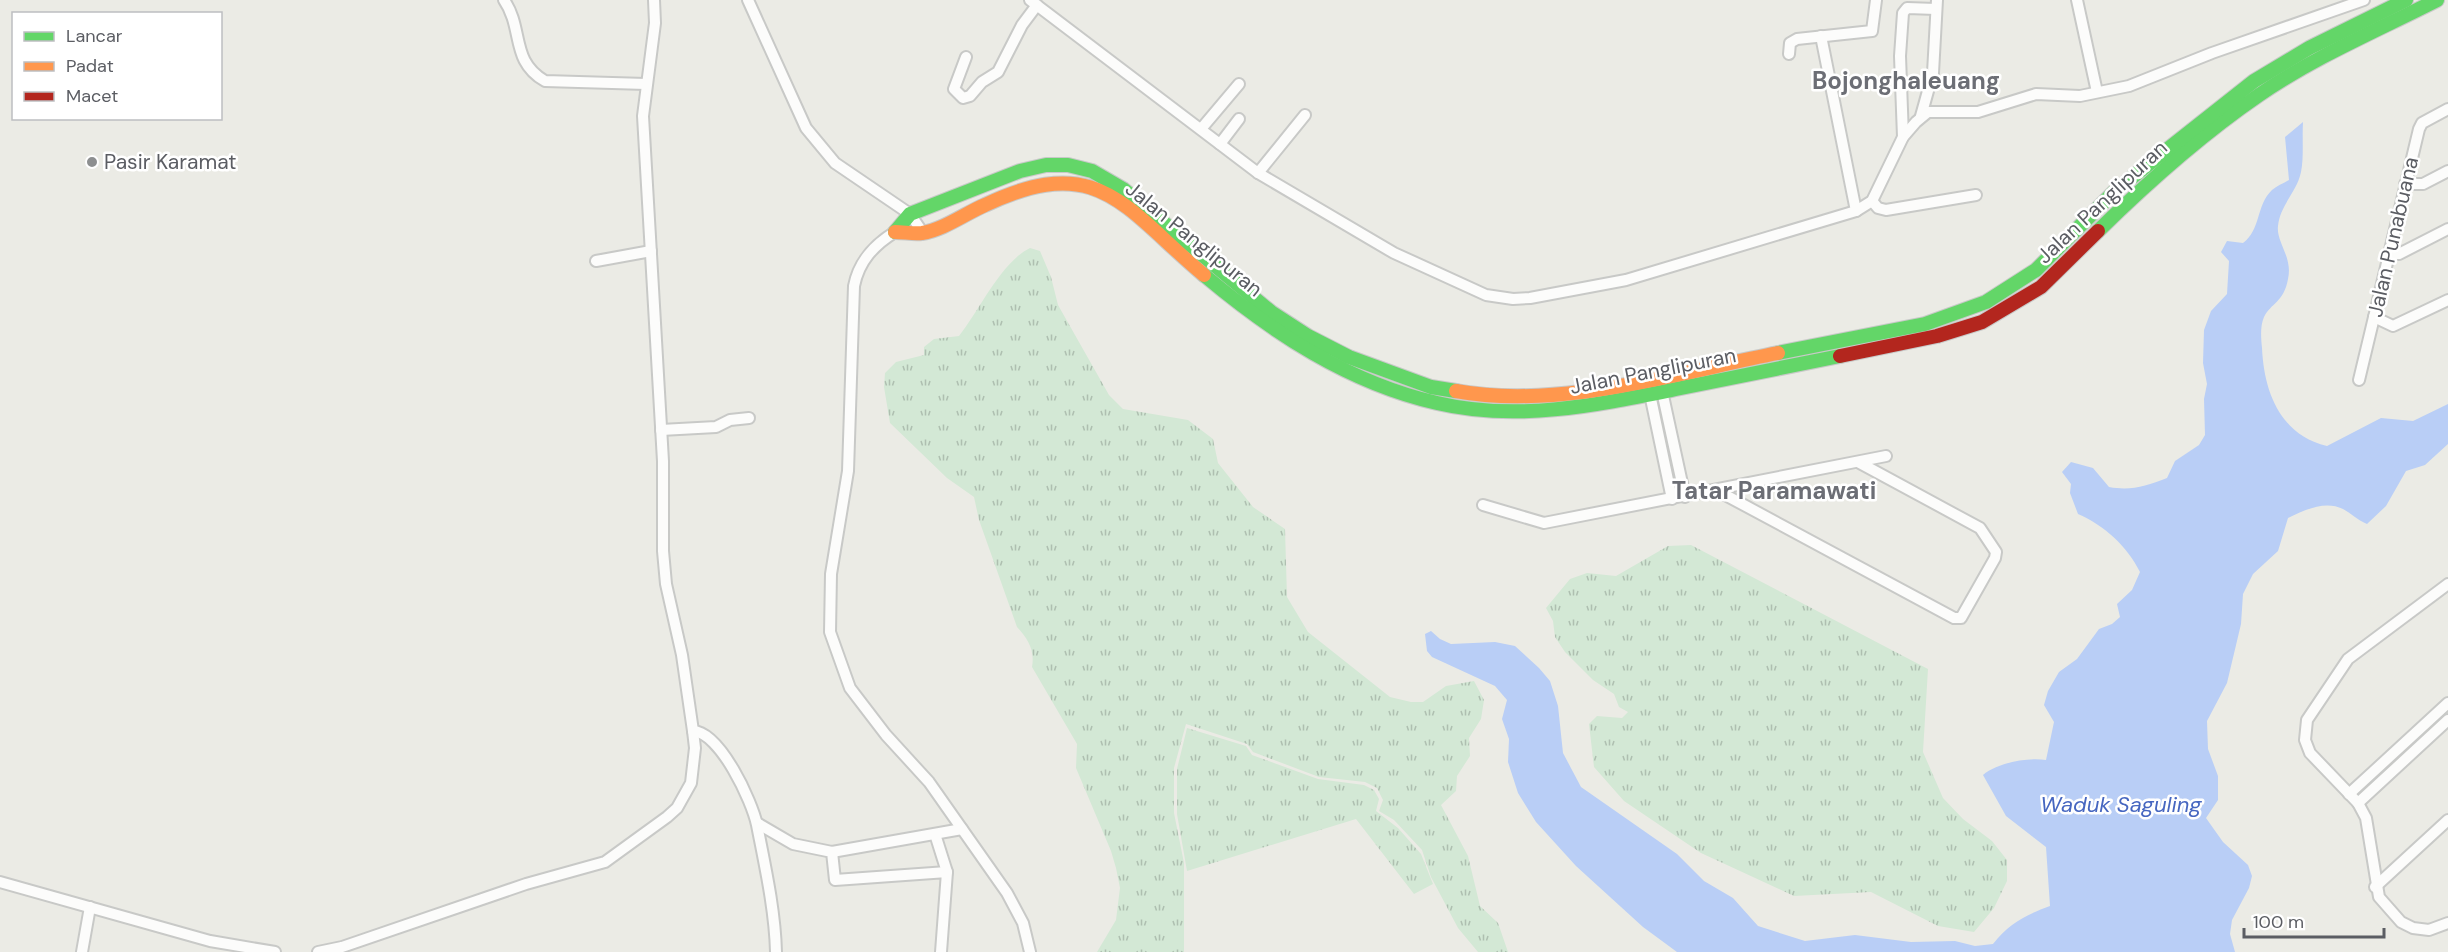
<svg xmlns="http://www.w3.org/2000/svg" width="2448" height="952" font-family="'DM Sans',sans-serif">
  <defs>
    <pattern id="grass-tufts" width="24" height="20" patternUnits="userSpaceOnUse" patternTransform="scale(1.5)"><rect width="24" height="20" fill="#d3e8d5"/><path d="M3 7l-1-3M5 7V3M7 7l1-3M15 17l-1-3M17 17v-4M19 17l1-3" fill="none" stroke="#aebfb0"/></pattern>
  </defs>
  <rect width="100%" height="100%" fill="#ebebe5"/>
  <g fill="url(#grass-tufts)">
    <path d="M1030,248L1040,251L1051,277L1058,305L1109,395L1123,409L1188,420L1213,439L1218,463L1253,507L1285,529L1287,597L1308,632L1390,697L1411,702H1423L1446,686L1474,681L1484,700L1481,719L1469,738L1470,756L1457,776L1456,791L1441,805L1468,856L1480,906L1498,923L1508,952H1478L1458,928L1431,877L1422,850L1394,820L1379,811L1383,800L1377,788L1365,782L1319,777L1253,752L1247,744L1186,724L1174,768V813L1184,863V952H1097L1116,920L1120,888L1116,868L1111,851L1076,768L1077,744L1032,667C1035,650 1028,639 1017,627L979,520L974,497L947,478L890,423L884,387L885,373L896,362L924,355V347L934,339L959,336C979,311 1001,262 1030,248Z"/>
    <polygon points="1691,545 1928,669 1923,752 1943,798 1963,819 1992,841 2007,860 2007,881 1994,908 1974,932 1938,926 1871,892 1794,896 1701,853 1624,801 1594,767 1589,724 1597,716 1622,718 1628,712 1619,707 1614,694 1593,680 1565,652 1555,637 1553,621 1546,608 1570,579 1587,573 1616,576 1668,546"/>
    <polygon points="1187,728 1246,746 1252,755 1318,779 1364,785 1374,790 1379,799 1376,811 1398,828 1421,854 1433,884 1414,894 1356,819 1187,871 1177,814 1177,769"/>
  </g>
  <path fill="#b9cef6" d="M2303,122C2302,138 2304,157 2301,172C2297,192 2280,205 2278,226C2276,242 2293,257 2288,279C2284,302 2271,303 2264,317C2260,326 2261,338 2262,348C2264,393 2281,435 2327,446L2381,418L2413,421L2448,404V444L2425,465L2406,471L2386,506L2367,524C2357,520 2351,513 2343,509C2325,500 2305,510 2288,518L2278,551L2253,574L2243,594L2241,624L2227,683L2207,721L2208,749L2218,776V800L2206,818L2223,842L2248,865L2252,876L2249,888L2232,920L2230,934L2235,952H1677L1643,927L1576,866L1536,822L1518,793L1508,762L1509,739L1502,719L1507,700L1495,686L1432,657L1427,651L1425,634L1431,631L1440,639L1451,644L1495,642L1515,646L1539,668L1550,681L1558,706L1563,753L1581,787L1677,854L1704,881L1733,898L1758,926L1805,941L1855,935L1911,942L1955,941L1975,946L1993,944C2009,923 2026,915 2050,906L2046,847L2006,816L1983,775C1997,763 2028,757 2046,760L2054,722L2044,705L2048,691L2059,672L2077,659L2099,629L2112,624L2120,617L2117,604L2132,590L2140,572C2127,546 2105,526 2078,514L2070,493L2071,484L2062,472L2071,462L2093,468L2109,487C2131,491 2146,486 2167,478L2175,461L2199,445L2205,435L2204,399L2207,384L2203,363L2204,330L2211,311L2227,294L2229,261L2221,252L2227,241L2243,243C2261,230 2256,205 2272,190C2277,186 2284,183 2289,180L2285,137Z"/>
  <g fill="none" stroke-linecap="round" stroke-linejoin="round">
    <defs>
      <g id="street">
        <path d="M504,0C524,29 510,61 545,81L646,84"/>
        <polyline points="748,0 806,128 835,163 910,214 923,233"/>
        <polyline points="1030,0 1258,173 1394,253 1486,295 1513,299 1530,298 1626,280 1856,211 1872,201 1903,137 1916,122 1928,112 1978,112 2036,94 2080,96 2129,86 2212,53 2364,0"/>
        <polyline points="2077,0 2097,92"/>
        <polyline points="1821,36 1856,211"/>
        <polyline points="1789,54 1790,43 1797,39 1872,31 1876,0"/>
        <polyline points="966,57 954,89 963,98 970,96 982,82 998,72 1022,25 1037,5"/>
        <polyline points="1921,116 1933,73 1937,0"/>
        <polyline points="1201,129 1239,84"/>
        <polyline points="1903,137 1900,56 1903,13 1907,8 1936,9"/>
        <polyline points="1220,144 1239,119"/>
        <polyline points="1258,173 1305,115"/>
        <polyline points="2405,184 2423,184 2448,171"/>
        <polyline points="1872,201 1878,208 1886,210 1976,195"/>
        <path d="M895,232C874,245 859,261 854,286L848,471L831,574L830,632L850,688L886,735L929,782L1007,893L1023,923L1030,952"/>
        <polyline points="2388,254 2399,254 2448,229"/>
        <polyline points="596,261 651,251"/>
        <polyline points="2374,317 2393,326 2448,300"/>
        <polyline points="2359,380 2419,129 2422,123 2448,109"/>
        <polyline points="1662,391 1685,497"/>
        <polyline points="1650,394 1672,499"/>
        <polyline points="661,430 716,427 730,420 749,418"/>
        <polyline points="1716,490 1954,618 1961,618 1995,558 1996,552 1980,528 1858,462"/>
        <polyline points="1483,505 1544,523 1886,456"/>
        <polyline points="2448,584 2348,659 2307,720 2305,740 2310,753 2358,803 2366,818 2379,897 2401,922 2413,928 2429,930 2448,923"/>
        <path d="M693,731C720,732 752,801 757,825C765,866 775,910 776,952"/>
        <polyline points="2349,794 2448,703"/>
        <polyline points="2358,803 2448,720"/>
        <polyline points="757,823 793,844 832,852 835,880 947,872 941,952"/>
        <polyline points="935,834 947,872"/>
        <polyline points="832,852 962,829"/>
        <polyline points="0,882 210,941 275,952"/>
        <polyline points="2375,887 2448,820"/>
        <polyline points="82,952 90,907"/>
        <polyline points="318,952 342,947 526,884 605,862 667,817 677,808 691,783 695,748 693,731 682,655 666,584 663,551 663,461 643,116 655,23 654,0"/>
      </g>
      <g id="fast">
        <path d="M2098,231C2148,182 2202,134 2259,95C2314,57 2378,30 2437,0"/>
        <polyline points="895,232 910,214 1020,171 1046,165 1068,165 1092,171 1123,189 1271,312 1308,336 1349,357 1431,387 1456,391"/>
        <path d="M1204,275C1273,333 1349,383 1437,403C1517,422 1597,405 1676,389C1730,378 1785,367 1840,356"/>
        <polyline points="1778,353 1925,324 1986,302 2036,270 2116,190 2254,81 2309,48 2406,0"/>
      </g>
      <g id="slow">
        <path d="M895,232C904,232 913,234 922,233C943,230 966,213 985,205C1099,151 1123,207 1204,275"/>
        <path d="M1456,391C1559,410 1676,373 1778,353"/>
      </g>
      <polyline id="jam" points="1840,356 1937,336 1982,322 2041,287 2098,231"/>
    </defs>
    <use href="#street" stroke="#c8c9c7" stroke-width="14"/>
    <use href="#fast" stroke="#c8c9c8" stroke-width="16"/>
    <use href="#slow" stroke="#c8c9c8" stroke-width="16"/>
    <use href="#jam" stroke="#c8c9c8" stroke-width="16"/>
    <use href="#street" stroke="#fcfcfb" stroke-width="10"/>
    <use href="#fast" stroke="#63d668" stroke-width="14"/>
    <use href="#slow" stroke="#ff974d" stroke-width="14"/>
    <use href="#jam" stroke="#b3261e" stroke-width="14"/>
  </g>
  <circle fill="#8d8f90" stroke="#fff" stroke-width="2" cx="92" cy="162" r="6"/>
  <g text-anchor="middle" stroke-width="5" stroke-linejoin="round" paint-order="stroke">
    <g font-size="21" fill="#5b5d63" stroke="#fff" text-anchor="start">
      <text x="104" y="169">Pasir Karamat</text>
    </g>
    <g font-size="21" fill="#5b5d63" stroke="#fff">
      <text transform="translate(2102 202) rotate(-43)" y="7">Jalan Panglipuran</text>
      <text transform="translate(2393 237) rotate(-77)" y="7">Jalan Punabuana</text>
      <text transform="translate(1194 239) rotate(39)" y="7">Jalan Panglipuran</text>
      <text transform="translate(1653 371) rotate(-11)" y="7">Jalan Panglipuran</text>
    </g>
    <g font-size="22" font-style="italic" fill="#4666c0" stroke="#fff">
      <text x="2121" y="812">Waduk Saguling</text>
    </g>
    <g font-size="24" font-weight="bold" fill="#6c6e75" stroke="#fff">
      <text x="1906" y="89">Bojonghaleuang</text>
      <text x="1774" y="499">Tatar Paramawati</text>
    </g>
  </g>
  <rect x="12" y="12" width="210" height="108" fill="#ffffff" stroke="#bdbec1" stroke-width="1.5"/>
  <rect x="24" y="32" width="30" height="9" fill="#63d668" stroke="#bdbec1" stroke-width="1.5"/>
  <text x="66" y="42" font-size="18" fill="#5b5d63">Lancar</text>
  <rect x="24" y="62" width="30" height="9" fill="#ff974d" stroke="#bdbec1" stroke-width="1.5"/>
  <text x="66" y="72" font-size="18" fill="#5b5d63">Padat</text>
  <rect x="24" y="92" width="30" height="9" fill="#b3261e" stroke="#bdbec1" stroke-width="1.5"/>
  <text x="66" y="102" font-size="18" fill="#5b5d63">Macet</text>
  <path d="M2244 928v9h140v-9" fill="none" stroke="#5b5d63" stroke-width="3"/>
  <text x="2253" y="928" font-size="18" fill="#5b5d63" stroke="#ffffff" stroke-width="4.5" paint-order="stroke">100 m</text>
</svg>
